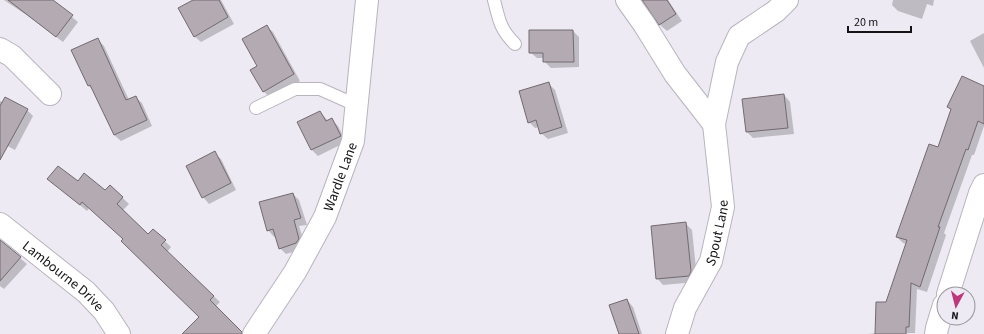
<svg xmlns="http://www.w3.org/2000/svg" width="984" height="334" font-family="'Source Sans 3',sans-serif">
  <rect width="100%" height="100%" fill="#eeeaf4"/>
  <g fill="#0003">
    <polygon points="4,0 51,0 78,22 63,42 28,16"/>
    <polygon points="195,0 221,0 234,24 201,42 194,36"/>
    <polygon points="643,0 668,0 682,21 667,31 660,25"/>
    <polygon points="893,0 934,0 933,6 927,4 922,19 898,11 892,5"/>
    <polygon points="266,26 273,32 300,81 270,97 263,91 259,67"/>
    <polygon points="573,31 579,37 579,67 551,68 544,61 544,58 537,58 530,52"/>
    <polygon points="984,33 984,68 970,41"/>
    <polygon points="97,39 104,46 129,100 135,97 142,103 152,126 121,141 114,135 95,92 89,86"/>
    <polygon points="548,83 555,90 568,133 548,139 541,133 539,127 535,128 529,122"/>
    <polygon points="784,95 790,102 794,134 753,138 747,132"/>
    <polygon points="984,98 984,126 974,155 972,155 944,233 946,235 927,292 917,289 915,333 868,334 876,333 887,303 906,244 903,243 897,237 939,148 951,110 949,107"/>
    <polygon points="0,101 27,110 33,116 15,150 0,142"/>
    <polygon points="320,112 328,121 332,120 338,126 346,142 318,156 312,150"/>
    <polygon points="214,153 221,159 236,190 209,204 203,197"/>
    <polygon points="48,179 78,183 105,191 110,186 129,204 122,211 149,235 153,230 171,247 167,252 220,302 215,307 243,334 197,334 201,317 124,240 89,208 87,211"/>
    <polygon points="293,194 299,200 307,225 299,226 305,245 303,249 286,254 280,248 276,236 274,237 268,230"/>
    <polygon points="685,223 692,230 697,278 695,282 663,285 657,278"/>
    <polygon points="0,241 27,264 4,289 0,286"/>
    <polygon points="627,300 633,307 642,334 620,334"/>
  </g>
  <g fill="#b4abb2" stroke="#726a70">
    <polygon points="8,0 53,0 73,15 56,37"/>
    <polygon points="193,0 219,0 228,17 194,37 178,8"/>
    <polygon points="642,0 667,0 676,14 659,25"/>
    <polygon points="267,25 294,74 263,92 250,70 257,66 242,39"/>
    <polygon points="529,30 573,30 574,62 543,62 543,53 529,53"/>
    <polygon points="98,38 126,100 136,96 147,120 114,135 90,85 88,86 71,50"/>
    <polygon points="962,76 984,86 984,124 978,121 968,150 966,149 938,227 940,227 920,287 911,283 909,327 906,327 906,334 875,334 876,302 886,302 907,240 896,237 929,144 938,147 951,109 947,107"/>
    <polygon points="549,82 562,127 540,134 536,120 528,123 519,91"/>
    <polygon points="784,94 788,128 746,132 742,99"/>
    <polygon points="5,97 28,109 0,160 0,106"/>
    <polygon points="320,111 326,121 332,118 341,136 311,150 297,122"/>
    <polygon points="215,151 231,183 202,198 186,166"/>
    <polygon points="58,166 78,181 84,173 105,190 110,185 123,197 117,204 148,234 153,229 166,240 161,245 214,296 210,300 242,332 242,334 182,334 199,317 121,241 123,239 82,202 80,205 47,179"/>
    <polygon points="293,193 301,218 294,220 299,239 296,243 279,249 273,229 267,231 259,202"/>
    <polygon points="686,222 691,271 689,276 656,279 651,226"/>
    <polygon points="0,240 21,257 0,281"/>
    <polygon points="627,299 639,334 619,334 609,305"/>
  </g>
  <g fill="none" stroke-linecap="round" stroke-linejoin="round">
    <defs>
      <g id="lane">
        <path d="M494,0C499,20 500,29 515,44"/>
        <polyline points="256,108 295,89 320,89 356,105"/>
      </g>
      <g id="street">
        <polyline points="627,0 644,24 675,74 714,124"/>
        <polyline points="0,49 12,56 50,94"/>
        <path id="s1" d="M0,224L86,292L104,311L119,334"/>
        <polyline points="948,294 980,193 984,185"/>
        <path id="s2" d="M254,334L295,272L325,217L353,141L367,0"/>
        <path id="s3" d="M677,334L685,308L711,261L723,207L714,124L727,62L739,36L776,11L787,0"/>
        <polyline points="936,334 937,328 944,305"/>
      </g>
    </defs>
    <use href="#lane" stroke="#b8b4be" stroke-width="14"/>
    <use href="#street" stroke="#b8b4be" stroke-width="24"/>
    <use href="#lane" stroke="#fff" stroke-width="12"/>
    <use href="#street" stroke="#fff" stroke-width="22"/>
  </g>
  <g text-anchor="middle" stroke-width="3" stroke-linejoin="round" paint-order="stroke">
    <g font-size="14" fill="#141316" stroke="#eeeaf4">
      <text dy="5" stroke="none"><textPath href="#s2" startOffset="180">Wardle Lane</textPath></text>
      <text dy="5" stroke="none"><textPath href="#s3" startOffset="110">Spout Lane</textPath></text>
      <text dy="5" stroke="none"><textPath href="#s1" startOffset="82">Lambourne Drive</textPath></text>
    </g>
  </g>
  <g transform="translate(956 306) rotate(187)"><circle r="19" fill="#eeeaf4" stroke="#97949b"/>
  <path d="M0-3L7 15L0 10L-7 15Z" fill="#bd387b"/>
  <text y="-6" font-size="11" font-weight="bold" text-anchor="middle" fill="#141316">N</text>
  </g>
  <path d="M848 26v6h63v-6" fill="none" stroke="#141316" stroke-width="2"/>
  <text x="854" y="26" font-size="12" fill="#141316" stroke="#eeeaf4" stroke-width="3" paint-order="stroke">20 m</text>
</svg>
